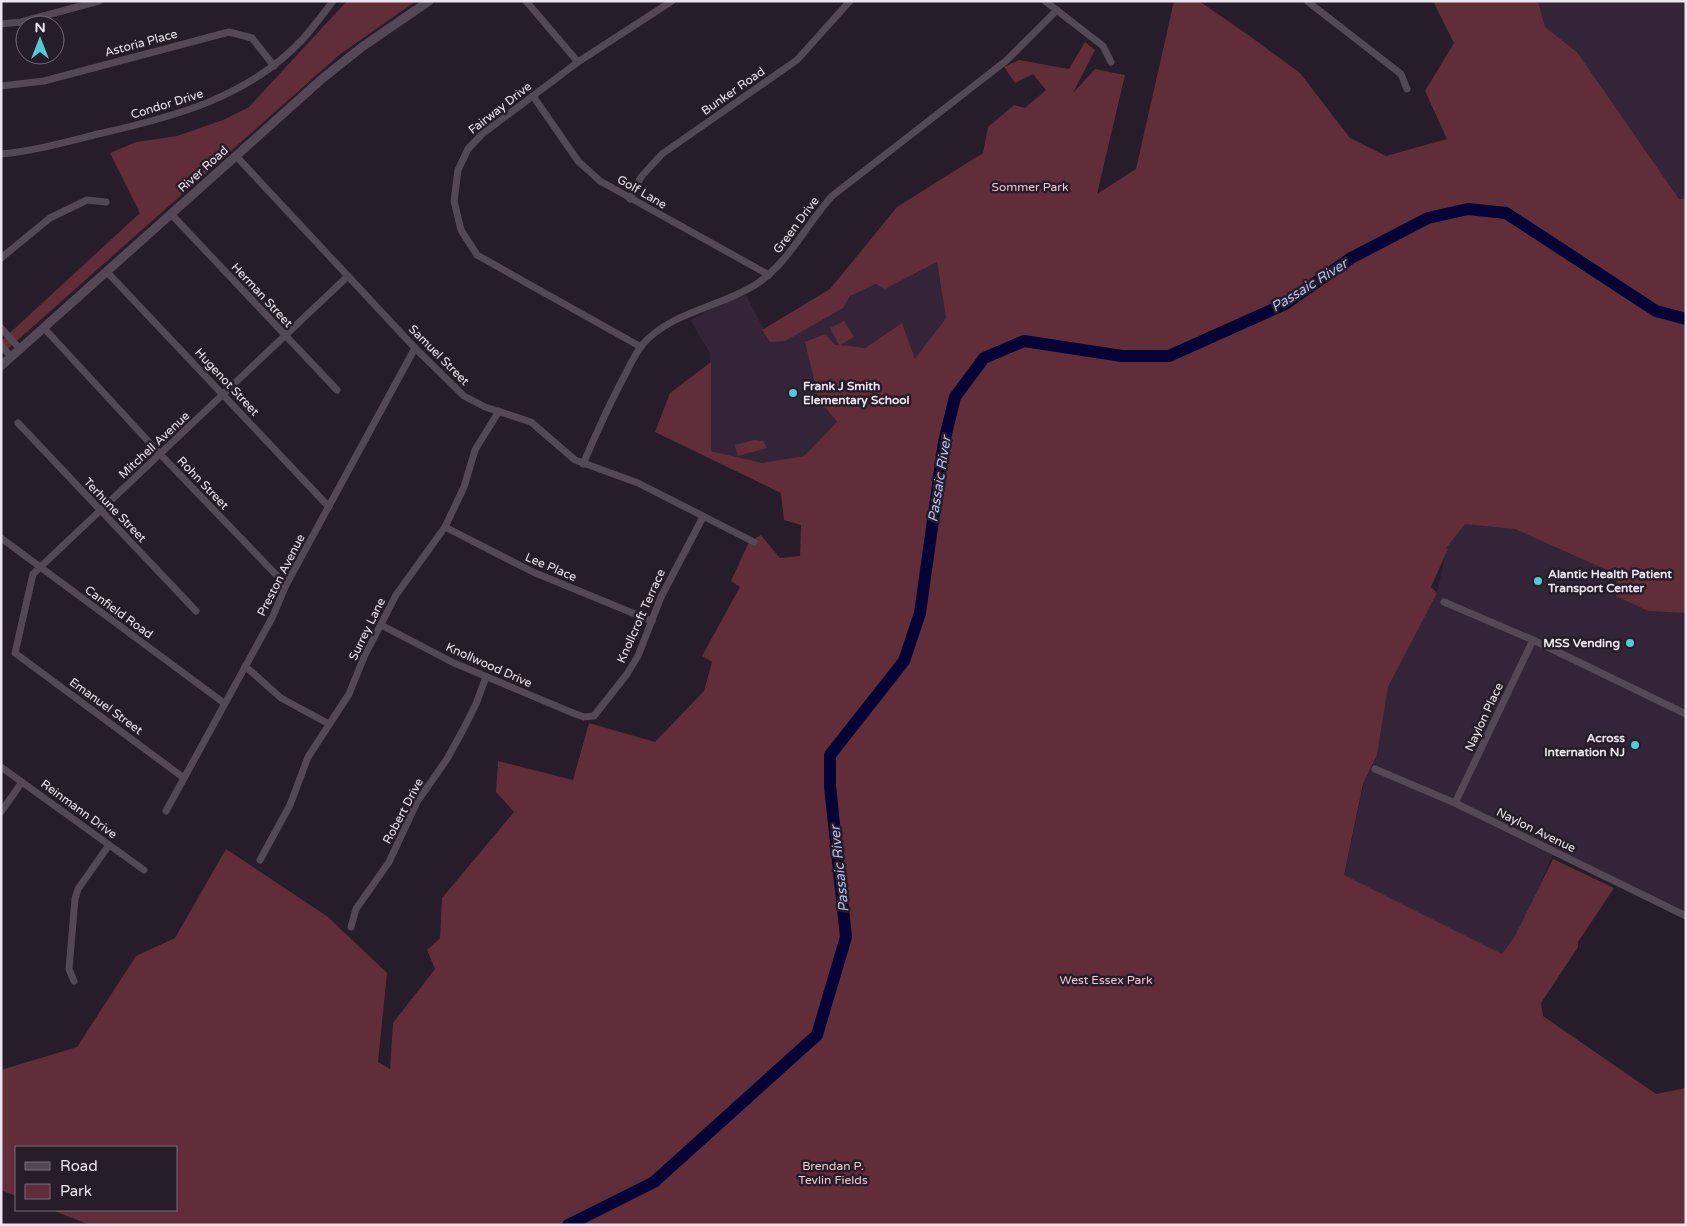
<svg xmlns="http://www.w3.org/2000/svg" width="1687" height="1226" font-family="'Varela Round',sans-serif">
  <rect width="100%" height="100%" fill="#271c29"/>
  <g fill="#332537">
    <polygon points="1538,1 1686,1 1686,199 1679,199 1577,52 1545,27"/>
    <polygon points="937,262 946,318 915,360 902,323 865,348 835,345 819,400 837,422 804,456 761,464 711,451 710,353 690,320 719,305 746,295 770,341 843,308 849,296 877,284 885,289"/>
    <polygon points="1465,523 1515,529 1619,573 1617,596 1648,611 1686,613 1686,917 1554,852 1520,930 1502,954 1344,876 1364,783 1377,755 1388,687 1437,593 1448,543"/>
  </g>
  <g fill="#612d39">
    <polygon points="347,1 416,1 339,55 1,355 1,341 140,213 110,153 136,142 177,136 223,120 249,107"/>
    <polygon points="1174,1 1199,1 1251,37 1300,73 1350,138 1386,156 1447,139 1425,91 1454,43 1433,1 1538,1 1545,27 1577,52 1679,199 1686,199 1686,613 1648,611 1616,596 1618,575 1515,529 1465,524 1446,548 1448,549 1431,587 1437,593 1388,687 1377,755 1363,784 1344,875 1502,954 1515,936 1553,859 1614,888 1578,942 1578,947 1541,1003 1543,1016 1656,1094 1686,1088 1686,1225 90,1225 52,1210 176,1210 176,1147 16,1147 16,1196 1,1190 1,1070 77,1047 136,956 175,938 226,849 328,917 387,973 378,1062 390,1069 393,1023 435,969 427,950 440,938 442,898 514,812 496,792 498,761 573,780 589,723 655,742 704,691 712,662 702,656 740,587 731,581 749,542 761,535 780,558 800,556 801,525 784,520 781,493 655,432 670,393 711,362 711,451 762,463 804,456 837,422 819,400 805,342 825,334 835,345 839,345 830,328 844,321 854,337 840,345 865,348 902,323 915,359 946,318 937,262 885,289 876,284 850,296 843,308 785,341 770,342 762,330 830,289 897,207 983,153 988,127 1014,105 1025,108 1046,90 1033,74 1015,83 1004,67 1019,60 1069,69 1085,42 1095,50 1073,93 1095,69 1125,75 1097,194 1136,169"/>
    <polygon points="754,440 763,441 767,448 738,456 735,445"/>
  </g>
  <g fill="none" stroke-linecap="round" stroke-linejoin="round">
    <polyline stroke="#050335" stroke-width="12" points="568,1225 654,1182 817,1035 846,937 830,786 830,755 904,661 920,613 944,442 955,397 984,358 1024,341 1122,356 1169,356 1285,304 1351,258 1428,218 1468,209 1506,213 1656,311 1686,319"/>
    <g stroke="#544857" stroke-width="7">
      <polyline points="526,1 578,62"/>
      <polyline points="1045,1 1103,46 1111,62"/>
      <polyline points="1307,1 1401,74 1407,89"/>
      <polyline points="1,24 21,22 99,1"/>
      <polyline points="1,86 44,81 229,32 252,38 274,66"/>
      <polyline points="533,96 578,161 600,181 769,275"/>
      <path d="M1,154C34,151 66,142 98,134C174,117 247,98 302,40C313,28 323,14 333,1"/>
      <polyline points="236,156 415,348 464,396 485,407 531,422 575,460 638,483 754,542"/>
      <polyline points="630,199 641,177 662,154 797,60 850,1"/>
      <polyline points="171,214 337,390"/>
      <polyline points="1,258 50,218 87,200 106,202"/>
      <polyline points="107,272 329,507"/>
      <polyline points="1,328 20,349"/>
      <polyline points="44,328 160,454 286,585"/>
      <polyline points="1,345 11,357"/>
      <polyline points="641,347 477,255 461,230 454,201 458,170 468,149 482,134 578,62 672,1"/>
      <polyline points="18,423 196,611"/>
      <path d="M583,464C596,434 609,404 625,375C630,365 635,354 642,345C672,311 718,308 755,285C789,263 805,226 832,196L1007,60L1057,10"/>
      <polyline points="445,527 533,572 652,621"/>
      <polyline points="1,538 224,703"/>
      <polyline points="1444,602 1533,640 1686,714"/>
      <polyline points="381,625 454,663 573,713 584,717 594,716 627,674 638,656 661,597 703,517"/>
      <polyline points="245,666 281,698 329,724"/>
      <polyline points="1,767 144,870"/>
      <polyline points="1375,769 1455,803 1686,916"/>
      <polyline points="184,778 15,653 33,574 348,276"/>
      <polyline points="1455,803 1533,640"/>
      <polyline points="166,811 273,616 286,585 415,348"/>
      <polyline points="1,812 22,782"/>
      <polyline points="260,860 290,805 308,757 349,694 364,657 396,595 445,527 464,487 475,450 499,411"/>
      <polyline points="351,927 356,909 389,862 417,802 447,759 464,728 476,704 486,677"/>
      <polyline points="74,981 69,969 75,899 78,889 109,845"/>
    </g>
    <polyline stroke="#544857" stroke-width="9" points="1,366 323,78 362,47 429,1"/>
  </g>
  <g fill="#51ccd4" stroke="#271c29" stroke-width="2">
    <circle cx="793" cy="393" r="5"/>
    <circle cx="1538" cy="581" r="5"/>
    <circle cx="1630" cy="643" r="5"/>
    <circle cx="1635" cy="745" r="5"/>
  </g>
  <g text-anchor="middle" stroke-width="5" stroke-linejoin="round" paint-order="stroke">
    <g font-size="12" fill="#ece4ee" stroke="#271c29">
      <text transform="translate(141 43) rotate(-15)" y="4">Astoria Place</text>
      <text transform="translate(733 91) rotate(-35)" y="4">Bunker Road</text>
      <text transform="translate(167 104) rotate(-17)" y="4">Condor Drive</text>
      <text transform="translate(500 108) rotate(-38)" y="4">Fairway Drive</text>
      <text transform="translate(203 169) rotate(-42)" y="4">River Road</text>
      <text transform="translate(642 192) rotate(30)" y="4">Golf Lane</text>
      <text transform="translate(796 225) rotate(-53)" y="4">Green Drive</text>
      <text transform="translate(262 295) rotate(47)" y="4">Herman Street</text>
      <text transform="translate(439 355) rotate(45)" y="4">Samuel Street</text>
      <text transform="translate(227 382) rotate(47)" y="4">Hugenot Street</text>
      <text transform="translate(154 445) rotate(-43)" y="4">Mitchell Avenue</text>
      <text transform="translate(203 483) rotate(46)" y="4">Rohn Street</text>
      <text transform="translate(115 510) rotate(46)" y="4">Terhune Street</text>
      <text transform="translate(551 567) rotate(23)" y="4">Lee Place</text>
      <text transform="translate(281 575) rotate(-63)" y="4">Preston Avenue</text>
      <text transform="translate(119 612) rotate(36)" y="4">Canfield Road</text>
      <text transform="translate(641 616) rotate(-66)" y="4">Knollcroft Terrace</text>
      <text transform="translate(367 629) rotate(-64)" y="4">Surrey Lane</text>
      <text transform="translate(489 665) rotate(24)" y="4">Knollwood Drive</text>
      <text transform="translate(106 706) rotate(36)" y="4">Emanuel Street</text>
      <text transform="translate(1484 717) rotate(-65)" y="4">Naylon Place</text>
      <text transform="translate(79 809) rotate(36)" y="4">Reinmann Drive</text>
      <text transform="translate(403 811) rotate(-62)" y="4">Robert Drive</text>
      <text transform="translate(1536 830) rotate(26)" y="4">Naylon Avenue</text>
    </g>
    <g font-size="12" fill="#f2c7ce" stroke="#271c29">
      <text x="1030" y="191">Sommer Park</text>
      <text x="1106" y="984">West Essex Park</text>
      <text x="833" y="1170">Brendan P.<tspan x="833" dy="14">Tevlin Fields</tspan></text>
    </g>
    <g font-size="12" font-weight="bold" fill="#ece4ee" stroke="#271c29" text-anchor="start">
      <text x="803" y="390">Frank J Smith<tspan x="803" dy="14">Elementary School</tspan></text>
      <text x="1548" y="578">Alantic Health Patient<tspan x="1548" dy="14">Transport Center</tspan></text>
      <text x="1620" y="647" text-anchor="end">MSS Vending</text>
      <text x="1625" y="742" text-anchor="end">Across<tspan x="1625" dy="14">Internation NJ</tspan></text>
    </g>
    <g font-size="14" font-style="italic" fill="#afbef1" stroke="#271c29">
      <text transform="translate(1309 285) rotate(-32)" y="5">Passaic River</text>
      <text transform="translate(939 479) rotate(-81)" y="5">Passaic River</text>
      <text transform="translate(839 869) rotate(-96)" y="5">Passaic River</text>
    </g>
  </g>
  <rect width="1687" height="1226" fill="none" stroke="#ece4ee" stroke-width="5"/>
  <rect x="15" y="1146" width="162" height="65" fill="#271c29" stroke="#766c78"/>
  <rect x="25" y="1162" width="25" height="8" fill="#544857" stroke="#766c78"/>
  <text x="60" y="1171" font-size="15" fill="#ece4ee">Road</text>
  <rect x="25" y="1184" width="25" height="15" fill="#612d39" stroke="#766c78"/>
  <text x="60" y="1196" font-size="15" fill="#ece4ee">Park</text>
  <g transform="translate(40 40)"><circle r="24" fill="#271c29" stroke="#766c78"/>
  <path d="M0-4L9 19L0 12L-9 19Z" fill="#51ccd4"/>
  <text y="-8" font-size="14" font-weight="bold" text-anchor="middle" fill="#ece4ee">N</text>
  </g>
</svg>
